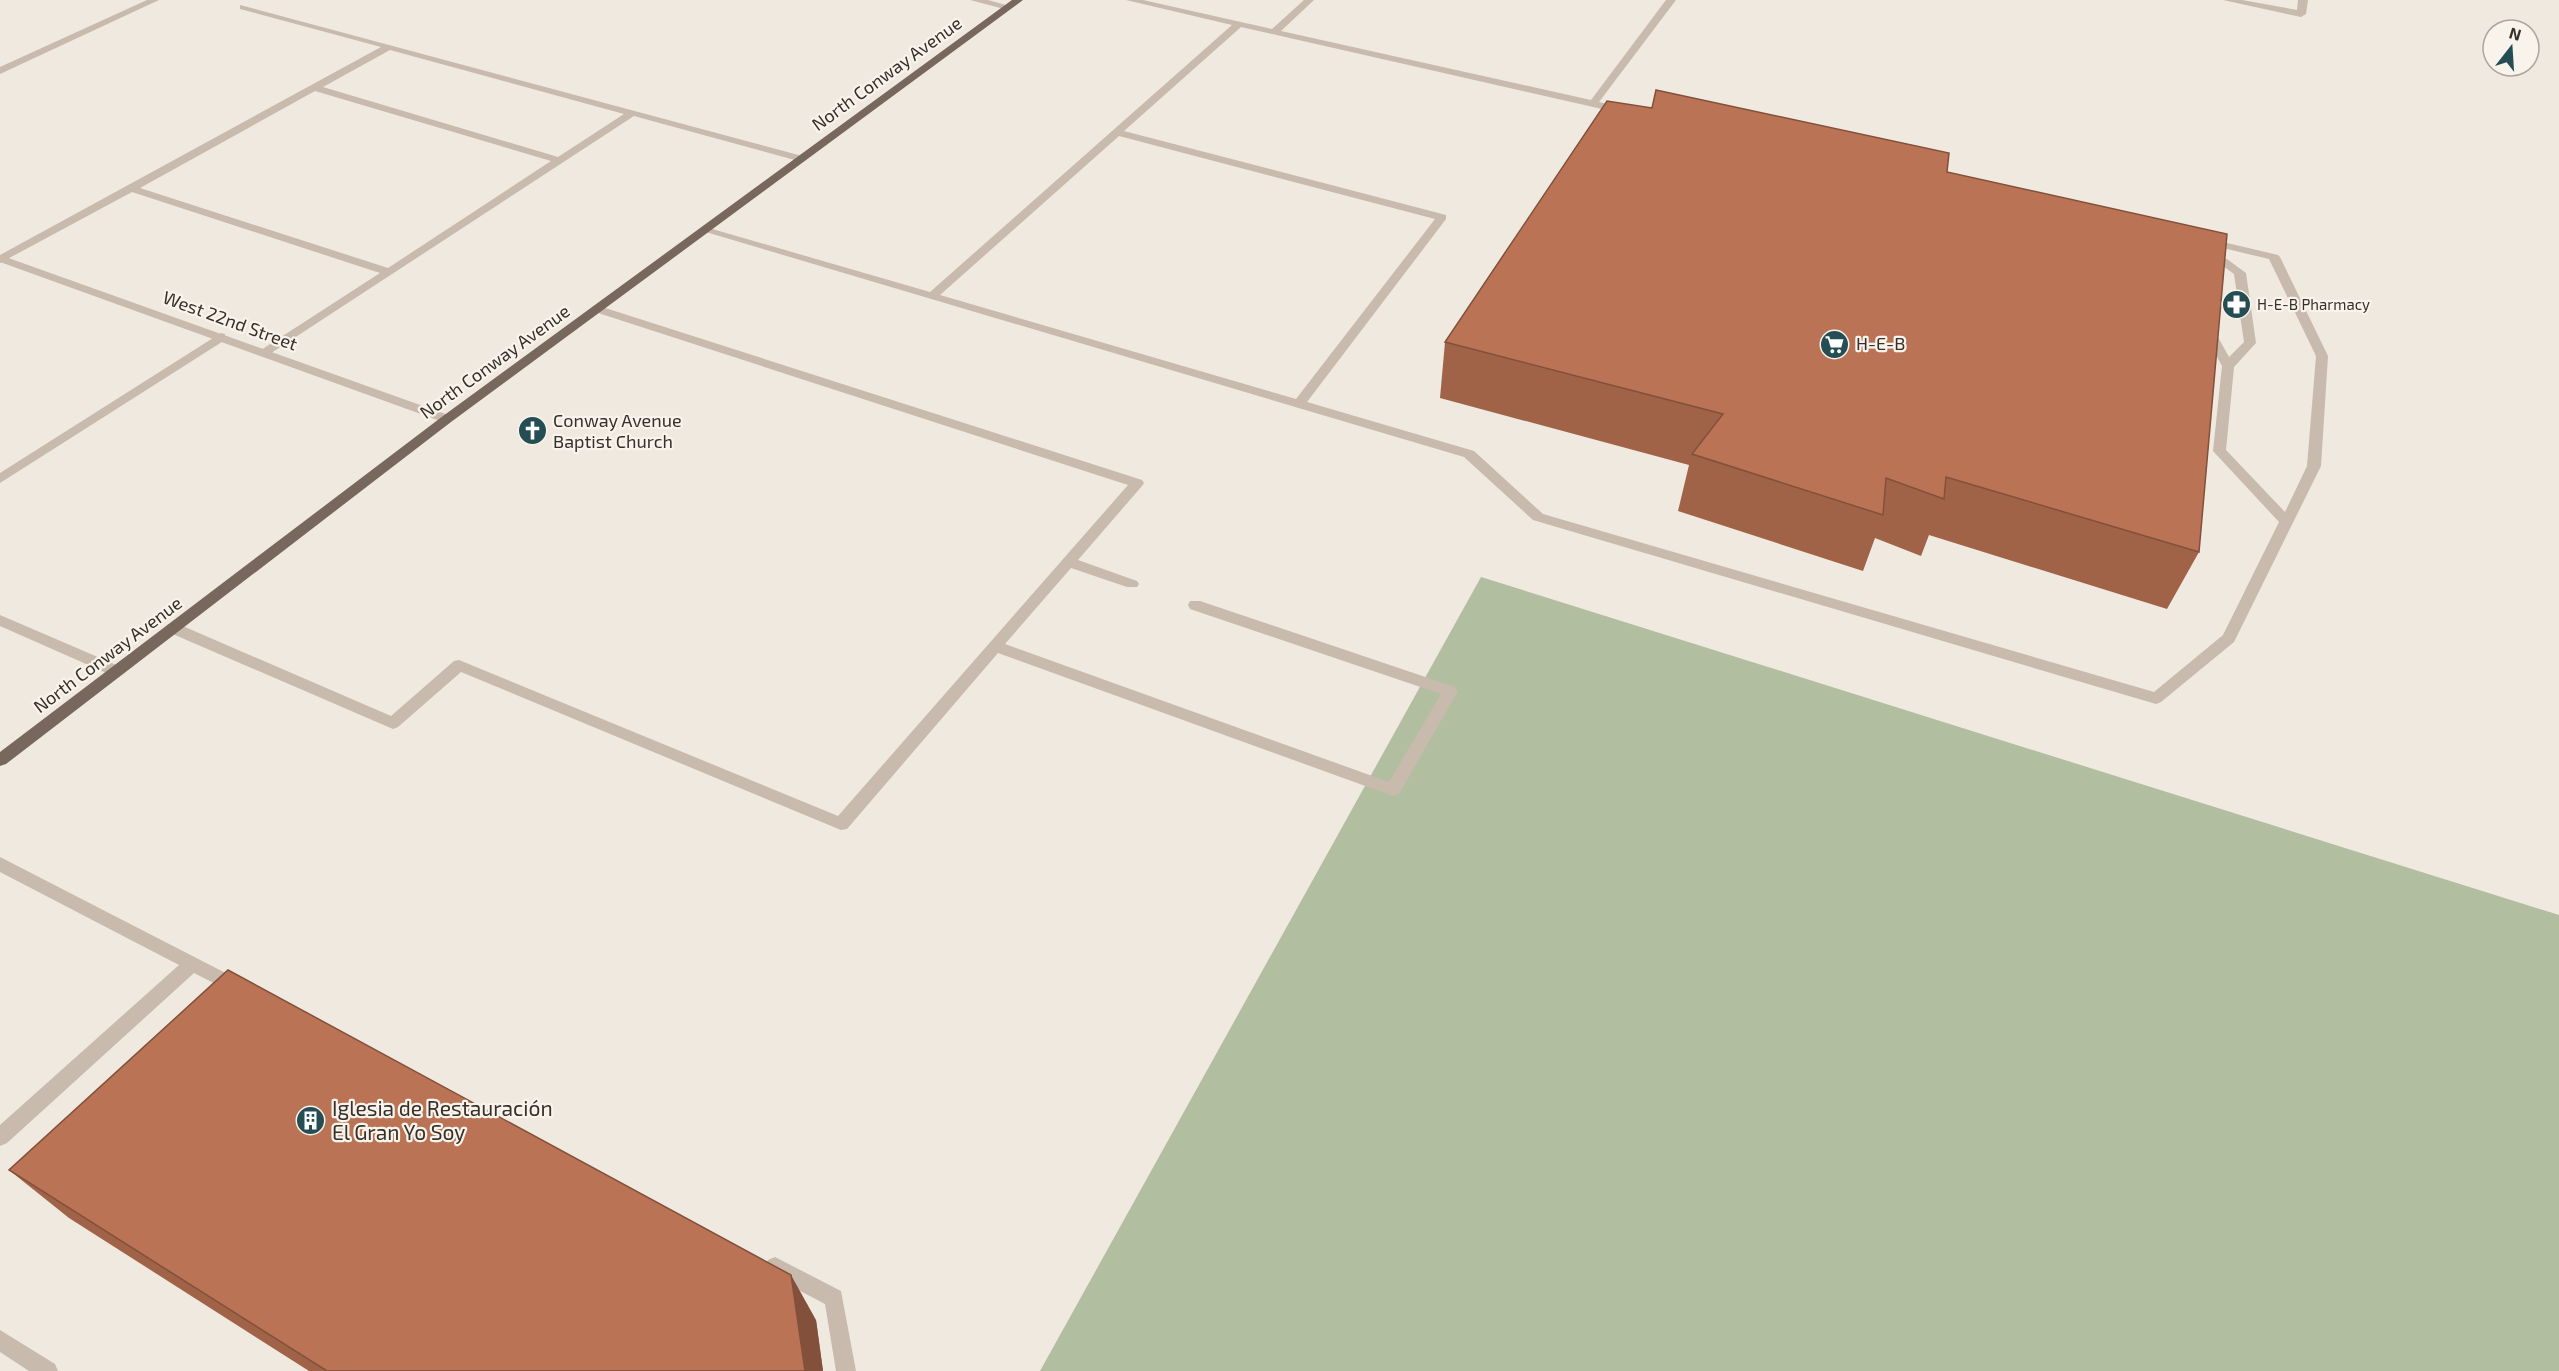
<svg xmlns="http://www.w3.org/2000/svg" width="2559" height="1371" font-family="'Exo 2',sans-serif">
  <rect width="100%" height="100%" fill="#f0e9df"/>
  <polygon fill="#b2bea0" points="1481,577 2559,915 2559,1371 1040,1371"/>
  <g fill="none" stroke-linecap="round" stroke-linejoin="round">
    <g fill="#c8baac" fill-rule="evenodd">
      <polygon points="970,0 988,0 1013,7 1008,10"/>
      <path d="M1126,0H1143L1272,29L1304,0H1314L1281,31L1591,100L1666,0H1676L1599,102L1628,109V113L1624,114L1241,27L1124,131L1446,215V219L1307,402L1474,451L1543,514L2154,692L2223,635L2279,522L2213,451L2222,366L2204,333L2210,329L2214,330L2229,357L2244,342L2234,274L2219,263V259H2227L2246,273L2256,343L2234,367L2226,450L2285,512L2307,466L2316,356L2269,259L2202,243L2200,241L2206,238L2278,255L2280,257L2328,356L2321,466L2234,642L2161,702L2156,704L1533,520L1464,457L699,230L701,228H709L930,292L1232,25ZM1119,136L1435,219L1296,399L940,295Z"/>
      <polygon points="2223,0 2242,0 2297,10 2298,0 2308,0 2306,14 2301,17"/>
      <path d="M240,5L806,157L807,159L802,162L634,116L265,357L261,356V350L380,273L132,192L0,263V255L381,47L240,9ZM390,50L624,114L558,157L323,87ZM315,91L551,161L388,268L140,188Z"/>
      <polygon points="596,305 1142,480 1144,483 1142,486 1078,560 1137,581 1139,584 1137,587 1127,587 1071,568 1005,644 1389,782 1441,694 1190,609 1188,605 1190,601 1200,601 1455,687 1458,691 1399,794 1393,796 998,653 847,829 841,830 461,672 398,727 393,729 168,632 166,628 168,624 178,624 391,716 454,661 459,660 838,816 1128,485 592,311 592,307"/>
      <polygon points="221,333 225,334 225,340 0,483 0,473"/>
      <polygon points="0,615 121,667 123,671 121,675 111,675 0,626"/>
      <polygon points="0,857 243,982 246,987 243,992 237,995 194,973 7,1143 0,1146 0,1125 179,965 0,872"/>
      <polygon points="775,1257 841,1291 856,1371 836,1371 825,1304 768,1274 765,1267 768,1260"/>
      <polygon points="0,1330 55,1364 58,1371 29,1371 0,1352"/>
    </g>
    <g fill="#c8baac" fill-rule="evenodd">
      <polygon points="147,0 159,0 0,74 0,67"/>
      <polygon points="0,255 451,416 453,419 447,423 443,422 0,262"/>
    </g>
    <polygon fill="#77675d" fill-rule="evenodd" points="1012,0 1023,0 451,422 6,764 0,766 0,752 443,416"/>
  </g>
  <g fill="#a06348">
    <polygon points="1947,172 2199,552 2167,609 1929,535 1921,556 1875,538 1863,571 1678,511 1689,465 1440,398 1445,342"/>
    <polygon points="9,1170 816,1320 823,1371 309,1371 69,1218"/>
  </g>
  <polygon fill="#82503b" points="791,1275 816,1320 823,1371 805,1371"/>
  <g fill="#ba7354" stroke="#82503b" stroke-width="1.5">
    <polygon points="1656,90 1949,153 1947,172 2227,234 2199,552 1946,477 1944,499 1886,478 1883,515 1692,454 1723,414 1445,342 1607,101 1652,108"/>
    <polygon points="228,970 791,1275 805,1371 327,1371 9,1170"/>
  </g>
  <defs>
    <symbol id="pharmacy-disc" viewBox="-11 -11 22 22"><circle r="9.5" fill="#244e54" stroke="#f8f3eb"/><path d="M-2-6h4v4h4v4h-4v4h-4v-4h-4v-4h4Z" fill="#fff"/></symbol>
    <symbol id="supermarket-disc" viewBox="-11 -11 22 22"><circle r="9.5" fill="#244e54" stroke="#f8f3eb"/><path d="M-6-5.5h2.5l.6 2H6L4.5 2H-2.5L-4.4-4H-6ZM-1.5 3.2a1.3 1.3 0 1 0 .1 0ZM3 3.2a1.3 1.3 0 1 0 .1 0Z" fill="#fff"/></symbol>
    <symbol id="church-disc" viewBox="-11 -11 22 22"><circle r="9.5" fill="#244e54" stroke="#f8f3eb"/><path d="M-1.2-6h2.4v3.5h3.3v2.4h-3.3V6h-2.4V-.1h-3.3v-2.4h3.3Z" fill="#fff"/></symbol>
    <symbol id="building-disc" viewBox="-11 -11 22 22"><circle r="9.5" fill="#244e54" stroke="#f8f3eb"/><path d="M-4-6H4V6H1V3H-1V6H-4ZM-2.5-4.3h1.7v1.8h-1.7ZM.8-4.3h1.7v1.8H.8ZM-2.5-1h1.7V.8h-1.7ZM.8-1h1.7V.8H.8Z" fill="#fff"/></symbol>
  </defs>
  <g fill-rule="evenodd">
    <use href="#pharmacy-disc" x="2220" y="288" width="33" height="33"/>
    <use href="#supermarket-disc" x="1818" y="328" width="33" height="33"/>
    <use href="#church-disc" x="516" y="414" width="33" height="33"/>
    <use href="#building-disc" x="294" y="1104" width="33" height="33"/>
  </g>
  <g text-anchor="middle" stroke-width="4.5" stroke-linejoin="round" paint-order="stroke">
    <g font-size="15" fill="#372f2a" stroke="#f8f3eb" text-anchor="start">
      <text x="2257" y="310">H-E-B Pharmacy</text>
    </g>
    <g font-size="18" fill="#372f2a" stroke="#f8f3eb">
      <text transform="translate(887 74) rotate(-36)" y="6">North Conway Avenue</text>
      <text transform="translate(230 321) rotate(20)" y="6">West 22nd Street</text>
      <text transform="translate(495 362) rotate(-36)" y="6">North Conway Avenue</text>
      <text transform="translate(108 655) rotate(-37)" y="6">North Conway Avenue</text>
    </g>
    <g font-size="18" fill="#372f2a" stroke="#f8f3eb" text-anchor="start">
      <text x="1856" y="350">H-E-B</text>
      <text x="553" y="427">Conway Avenue<tspan x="553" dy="21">Baptist Church</tspan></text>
    </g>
    <g font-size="21" fill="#372f2a" stroke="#f8f3eb" text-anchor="start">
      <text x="332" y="1116">Iglesia de Restauración<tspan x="332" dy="24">El Gran Yo Soy</tspan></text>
    </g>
  </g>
  <g transform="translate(2511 48) rotate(17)"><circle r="28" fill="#f8f3eb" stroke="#aba59e" stroke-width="1.5"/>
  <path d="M0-4.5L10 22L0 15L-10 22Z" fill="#244e54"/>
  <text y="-9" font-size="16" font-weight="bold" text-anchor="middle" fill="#372f2a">N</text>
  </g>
</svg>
